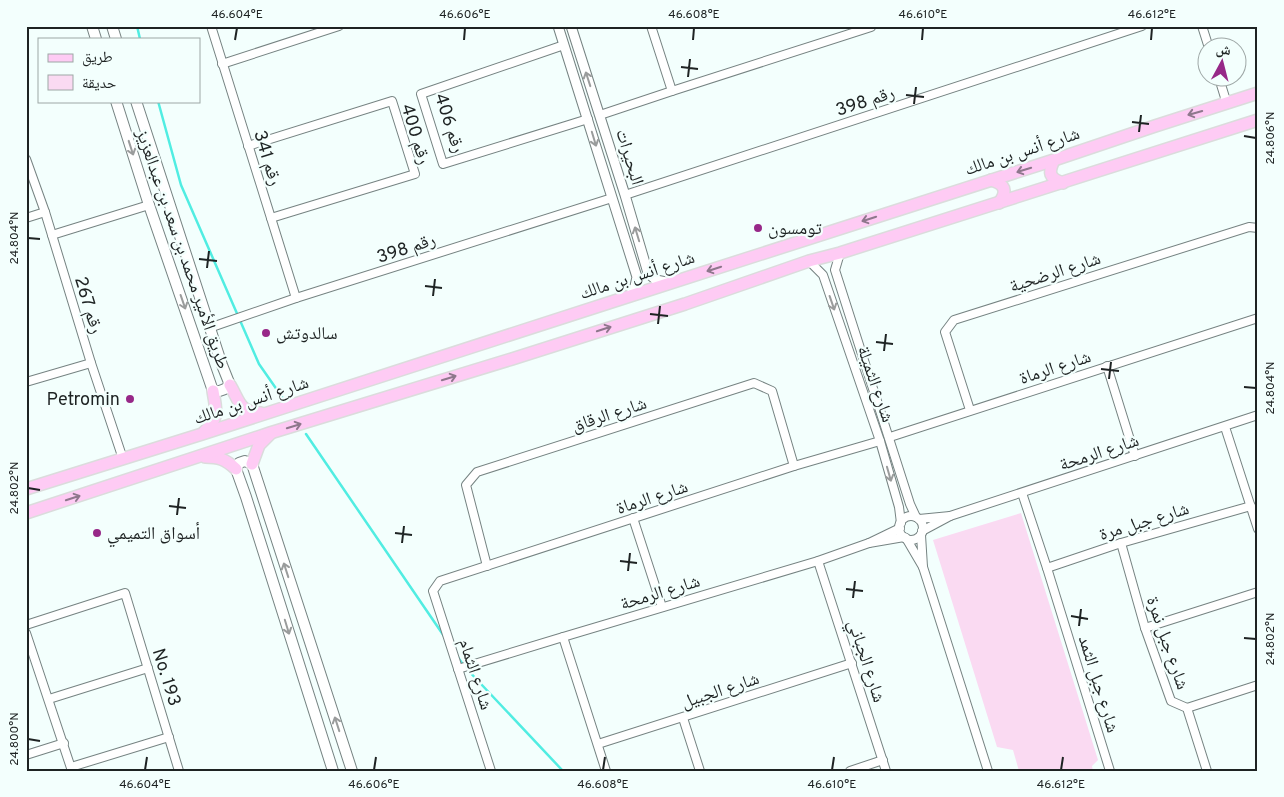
<svg xmlns="http://www.w3.org/2000/svg" width="1284" height="797" font-family="Overpass,'Noto Naskh Arabic',sans-serif">
  <rect width="100%" height="100%" fill="#f3fffd"/>
  <polygon fill="#fadaf2" points="1021,513 1098,760 1092,766 1093,771 1019,771 1013,750 997,747 933,540"/>
  <g fill="none" stroke-linecap="round" stroke-linejoin="round">
    <g stroke="#51ede2" stroke-width="2.5">
      <polyline points="137,26 140,39"/>
      <polyline points="158,101 181,185 259,364 282,397"/>
      <polyline points="306,434 446,639"/>
      <polyline points="457,656 464,666 563,771"/>
    </g>
    <defs>
      <g id="minor">
        <polyline points="211,26 296,298"/>
        <polyline points="651,26 672,91"/>
        <polyline points="1202,26 1209,48"/>
        <polyline points="564,45 421,94 443,164 588,119"/>
        <polyline points="222,64 339,26"/>
        <polyline points="1219,78 1227,104"/>
        <polyline points="600,115 672,91 871,27 871,26"/>
        <polyline points="248,146 392,101 415,174 271,218"/>
        <polyline points="26,159 45,212 91,363 123,459"/>
        <polyline points="625,195 1142,26"/>
        <polyline points="26,218 45,212"/>
        <polyline points="52,235 149,205"/>
        <polyline points="840,253 835,270 910,504 916,517"/>
        <polyline points="809,261 823,275 880,441 899,507 901,523"/>
        <polyline points="209,328 296,298 612,198"/>
        <polyline points="1107,366 1135,456"/>
        <polyline points="26,382 91,363"/>
        <polyline points="970,410 945,332 954,320 1249,227 1258,228"/>
        <polyline points="1225,427 1258,529"/>
        <polyline points="890,437 1258,318"/>
        <polyline points="1022,493 1047,568 1110,771"/>
        <polyline points="950,516 1258,415"/>
        <circle cx="911" cy="528" r="12"/>
        <polyline points="633,518 662,607"/>
        <polyline points="919,519 950,516 922,531"/>
        <polyline points="900,528 869,543 904,537"/>
        <polyline points="906,538 923,567 921,535"/>
        <polyline points="1121,543 1145,628 1171,701 1187,708 1207,771"/>
        <polyline points="818,561 886,771"/>
        <polyline points="487,566 466,485 477,472 754,383 772,391 794,466"/>
        <polyline points="923,567 988,771"/>
        <polyline points="1047,568 1121,543 1251,506"/>
        <polyline points="26,625 125,593 179,771"/>
        <polyline points="1145,628 1258,592"/>
        <polyline points="26,633 72,771"/>
        <polyline points="563,637 606,771"/>
        <polyline points="458,669 563,637 818,561 869,543"/>
        <polyline points="49,699 148,668"/>
        <polyline points="1187,708 1258,685"/>
        <polyline points="683,718 700,771"/>
        <polyline points="598,744 852,663"/>
        <polyline points="26,755 64,743"/>
        <polyline points="71,767 169,737"/>
        <polyline points="491,771 433,591 440,581 794,466 880,441"/>
        <polyline points="850,771 883,760"/>
      </g>
      <g id="tertiary">
        <polyline points="558,26 637,277 635,286 630,296"/>
        <polyline points="571,26 625,195 648,273 656,280 671,283"/>
      </g>
      <g id="secondary">
        <polyline points="92,26 96,39"/>
        <polyline points="112,26 116,39"/>
        <path d="M116,101L149,205L213,391C220,392 225,390 230,385L222,365L136,101"/>
        <polyline points="333,771 246,497 236,469 239,463 245,461 252,464 352,771"/>
      </g>
      <g id="primary">
        <path d="M1054,160C1048,173 1049,178 1063,183"/>
        <path d="M991,180C1005,184 1008,191 999,203"/>
        <path d="M230,385C240,402 239,412 261,413"/>
        <path d="M204,432C220,417 216,411 213,391"/>
        <path d="M205,457C219,457 225,459 236,469"/>
        <polyline points="252,464 259,445 270,434"/>
        <polyline points="26,489 202,434 630,296 1054,160 1155,126 1258,93"/>
        <polyline points="26,513 270,433 512,359 685,304 809,261 840,253 1258,120"/>
      </g>
    </defs>
    <use href="#minor" stroke="#768382" stroke-width="10"/>
    <use href="#tertiary" stroke="#768382" stroke-width="11"/>
    <use href="#secondary" stroke="#768382" stroke-width="12"/>
    <use href="#primary" stroke="#dbdcdc" stroke-width="14"/>
    <use href="#minor" stroke="#fff" stroke-width="8"/>
    <use href="#tertiary" stroke="#fff" stroke-width="9"/>
    <use href="#secondary" stroke="#fff" stroke-width="10"/>
    <use href="#primary" stroke="#fecbf4" stroke-width="11"/>
  </g>
  <defs><path id="oneway-shaft" d="M-6 0H5M1.5-3L5.5 0L1.5 3" fill="none" stroke-width="1.6" stroke-linecap="round" stroke-linejoin="round" transform="scale(1.25)"/></defs>
  <g stroke="#9a9c9c">
    <use href="#oneway-shaft" transform="translate(588 79) rotate(-108)"/>
    <use href="#oneway-shaft" transform="translate(594 139) rotate(73)"/>
    <use href="#oneway-shaft" transform="translate(131 148) rotate(72)"/>
    <use href="#oneway-shaft" transform="translate(637 234) rotate(-107)"/>
    <use href="#oneway-shaft" transform="translate(183 302) rotate(71)"/>
    <use href="#oneway-shaft" transform="translate(832 303) rotate(71)"/>
    <use href="#oneway-shaft" transform="translate(889 474) rotate(74)"/>
    <use href="#oneway-shaft" transform="translate(286 570) rotate(-108)"/>
    <use href="#oneway-shaft" transform="translate(287 627) rotate(73)"/>
    <use href="#oneway-shaft" transform="translate(337 724) rotate(-108)"/>
  </g>
  <g stroke="#8e778c">
    <use href="#oneway-shaft" transform="translate(1195 113) rotate(164)"/>
    <use href="#oneway-shaft" transform="translate(1024 170) rotate(163)"/>
    <use href="#oneway-shaft" transform="translate(869 219) rotate(162)"/>
    <use href="#oneway-shaft" transform="translate(714 269) rotate(162)"/>
    <use href="#oneway-shaft" transform="translate(604 329) rotate(-18)"/>
    <use href="#oneway-shaft" transform="translate(449 378) rotate(-17)"/>
    <use href="#oneway-shaft" transform="translate(294 426) rotate(-17)"/>
    <use href="#oneway-shaft" transform="translate(73 498) rotate(-18)"/>
  </g>
  <path fill="none" stroke="#1e2323" stroke-width="2" d="M235,40L237,28M464,40L465,28M693,40L694,28M922,40L923,28M1151,40L1152,28M681,67L698,69M688,77L690,59M906,95L924,97M914,104L916,87M1132,122L1149,124M1139,132L1141,115M1244,136L1256,138M28,238L40,239M199,259L217,261M207,268L209,251M425,286L442,288M433,296L435,279M650,314L668,316M658,324L660,306M876,342L893,344M884,351L886,334M1101,369L1119,371M1109,379L1111,362M1244,387L1256,388M28,488L40,490M169,506L186,508M177,515L179,498M395,533L412,535M402,543L404,526M620,561L637,563M628,571L630,553M846,589L863,591M853,598L855,581M1071,616L1088,619M1079,626L1081,609M1244,638L1256,639M28,739L40,741M145,770L147,757M374,770L376,757M603,770L605,757M832,770L834,757M1061,770L1063,757"/>
  <g fill="#972888" stroke="#f3fffd" stroke-width="2">
    <circle cx="758" cy="228" r="5"/>
    <circle cx="266" cy="333" r="5"/>
    <circle cx="130" cy="399" r="5"/>
    <circle cx="97" cy="533" r="5"/>
  </g>
  <g text-anchor="middle" stroke-width="4.5" stroke-linejoin="round" paint-order="stroke">
    <g font-size="18" fill="#1e2323" stroke="#f3fffd">
      <text transform="translate(865 101) rotate(-18)" y="6">رقم 398</text>
      <text transform="translate(450 123) rotate(72)" y="6">رقم 406</text>
      <text transform="translate(416 134) rotate(73)" y="6">رقم 400</text>
      <text transform="translate(1022 151) rotate(-18)" y="6">شارع أنس بن مالك</text>
      <text transform="translate(630 157) rotate(73)" y="6">البحيرات</text>
      <text transform="translate(268 158) rotate(73)" y="6">رقم 341</text>
      <text transform="translate(406 248) rotate(-18)" y="6">رقم 398</text>
      <text transform="translate(183 249) rotate(71)" y="6">طريق الأمير محمد بن سعد بن عبدالعزيز</text>
      <text transform="translate(1055 272) rotate(-18)" y="6">شارع الرضحية</text>
      <text transform="translate(637 275) rotate(-18)" y="6">شارع أنس بن مالك</text>
      <text transform="translate(89 305) rotate(73)" y="6">رقم 267</text>
      <text transform="translate(1055 367) rotate(-18)" y="6">شارع الرماة</text>
      <text transform="translate(876 384) rotate(71)" y="6">شارع الثميلة</text>
      <text transform="translate(251 400) rotate(-18)" y="6">شارع أنس بن مالك</text>
      <text transform="translate(609 414) rotate(-18)" y="6">شارع الرقاق</text>
      <text transform="translate(1099 452) rotate(-18)" y="6">شارع الرمحة</text>
      <text transform="translate(652 497) rotate(-18)" y="6">شارع الرماة</text>
      <text transform="translate(1144 521) rotate(-17)" y="6">شارع جبل مرة</text>
      <text transform="translate(660 592) rotate(-17)" y="6">شارع الرمحة</text>
      <text transform="translate(1168 643) rotate(71)" y="6">شارع جبل نمرة</text>
      <text transform="translate(867 661) rotate(72)" y="6">شارع الجباني</text>
      <text transform="translate(476 674) rotate(72)" y="6">شارع الثمام</text>
      <text transform="translate(167 677) rotate(73)" y="6">No. 193</text>
      <text transform="translate(1099 684) rotate(73)" y="6">شارع جبل الثمد</text>
      <text transform="translate(720 690) rotate(-18)" y="6">شارع الجبيل</text>
    </g>
    <g font-size="18" fill="#1e2323" stroke="#f3fffd" text-anchor="start">
      <text x="768" y="234">تومسون</text>
      <text x="276" y="339">سالدوتش</text>
      <text x="120" y="405" text-anchor="end">Petromin</text>
      <text x="107" y="539">أسواق التميمي</text>
    </g>
  </g>
  <rect width="1284" height="797" fill="none" stroke="#f3fffd" stroke-width="55"/>
  <rect x="38" y="38" width="162" height="65" fill="#f3fffd" stroke="#9ea7a6"/>
  <rect x="48" y="54" width="25" height="8" fill="#fecbf4" stroke="#9ea7a6"/>
  <text x="82" y="62" font-size="15" fill="#1e2323">طريق</text>
  <rect x="48" y="75" width="25" height="15" fill="#fadaf2" stroke="#9ea7a6"/>
  <text x="82" y="88" font-size="15" fill="#1e2323">حديقة</text>
  <g transform="translate(1222 62) rotate(7)"><circle r="24" fill="#f3fffd" stroke="#9ea7a6"/>
  <path d="M0-4L9 19L0 12L-9 19Z" fill="#972888"/>
  <text y="-8" font-size="14" font-weight="bold" text-anchor="middle" fill="#1e2323">ش</text>
  </g>
  <rect x="28" y="28" width="1228" height="742" fill="none" stroke="#1e2323" stroke-width="2"/>
  <g font-size="12" text-anchor="middle" fill="#1e2323">
    <text x="237" y="18">46.604°E</text>
    <text x="465" y="18">46.606°E</text>
    <text x="694" y="18">46.608°E</text>
    <text x="923" y="18">46.610°E</text>
    <text x="1152" y="18">46.612°E</text>
    <text transform="translate(1270 138) rotate(-90)" y="4">24.806°N</text>
    <text transform="translate(14 238) rotate(-90)" y="4">24.804°N</text>
    <text transform="translate(1270 388) rotate(-90)" y="4">24.804°N</text>
    <text transform="translate(14 488) rotate(-90)" y="4">24.802°N</text>
    <text transform="translate(1270 639) rotate(-90)" y="4">24.802°N</text>
    <text transform="translate(14 739) rotate(-90)" y="4">24.800°N</text>
    <text x="145" y="788">46.604°E</text>
    <text x="374" y="788">46.606°E</text>
    <text x="603" y="788">46.608°E</text>
    <text x="832" y="788">46.610°E</text>
    <text x="1061" y="788">46.612°E</text>
  </g>
</svg>
